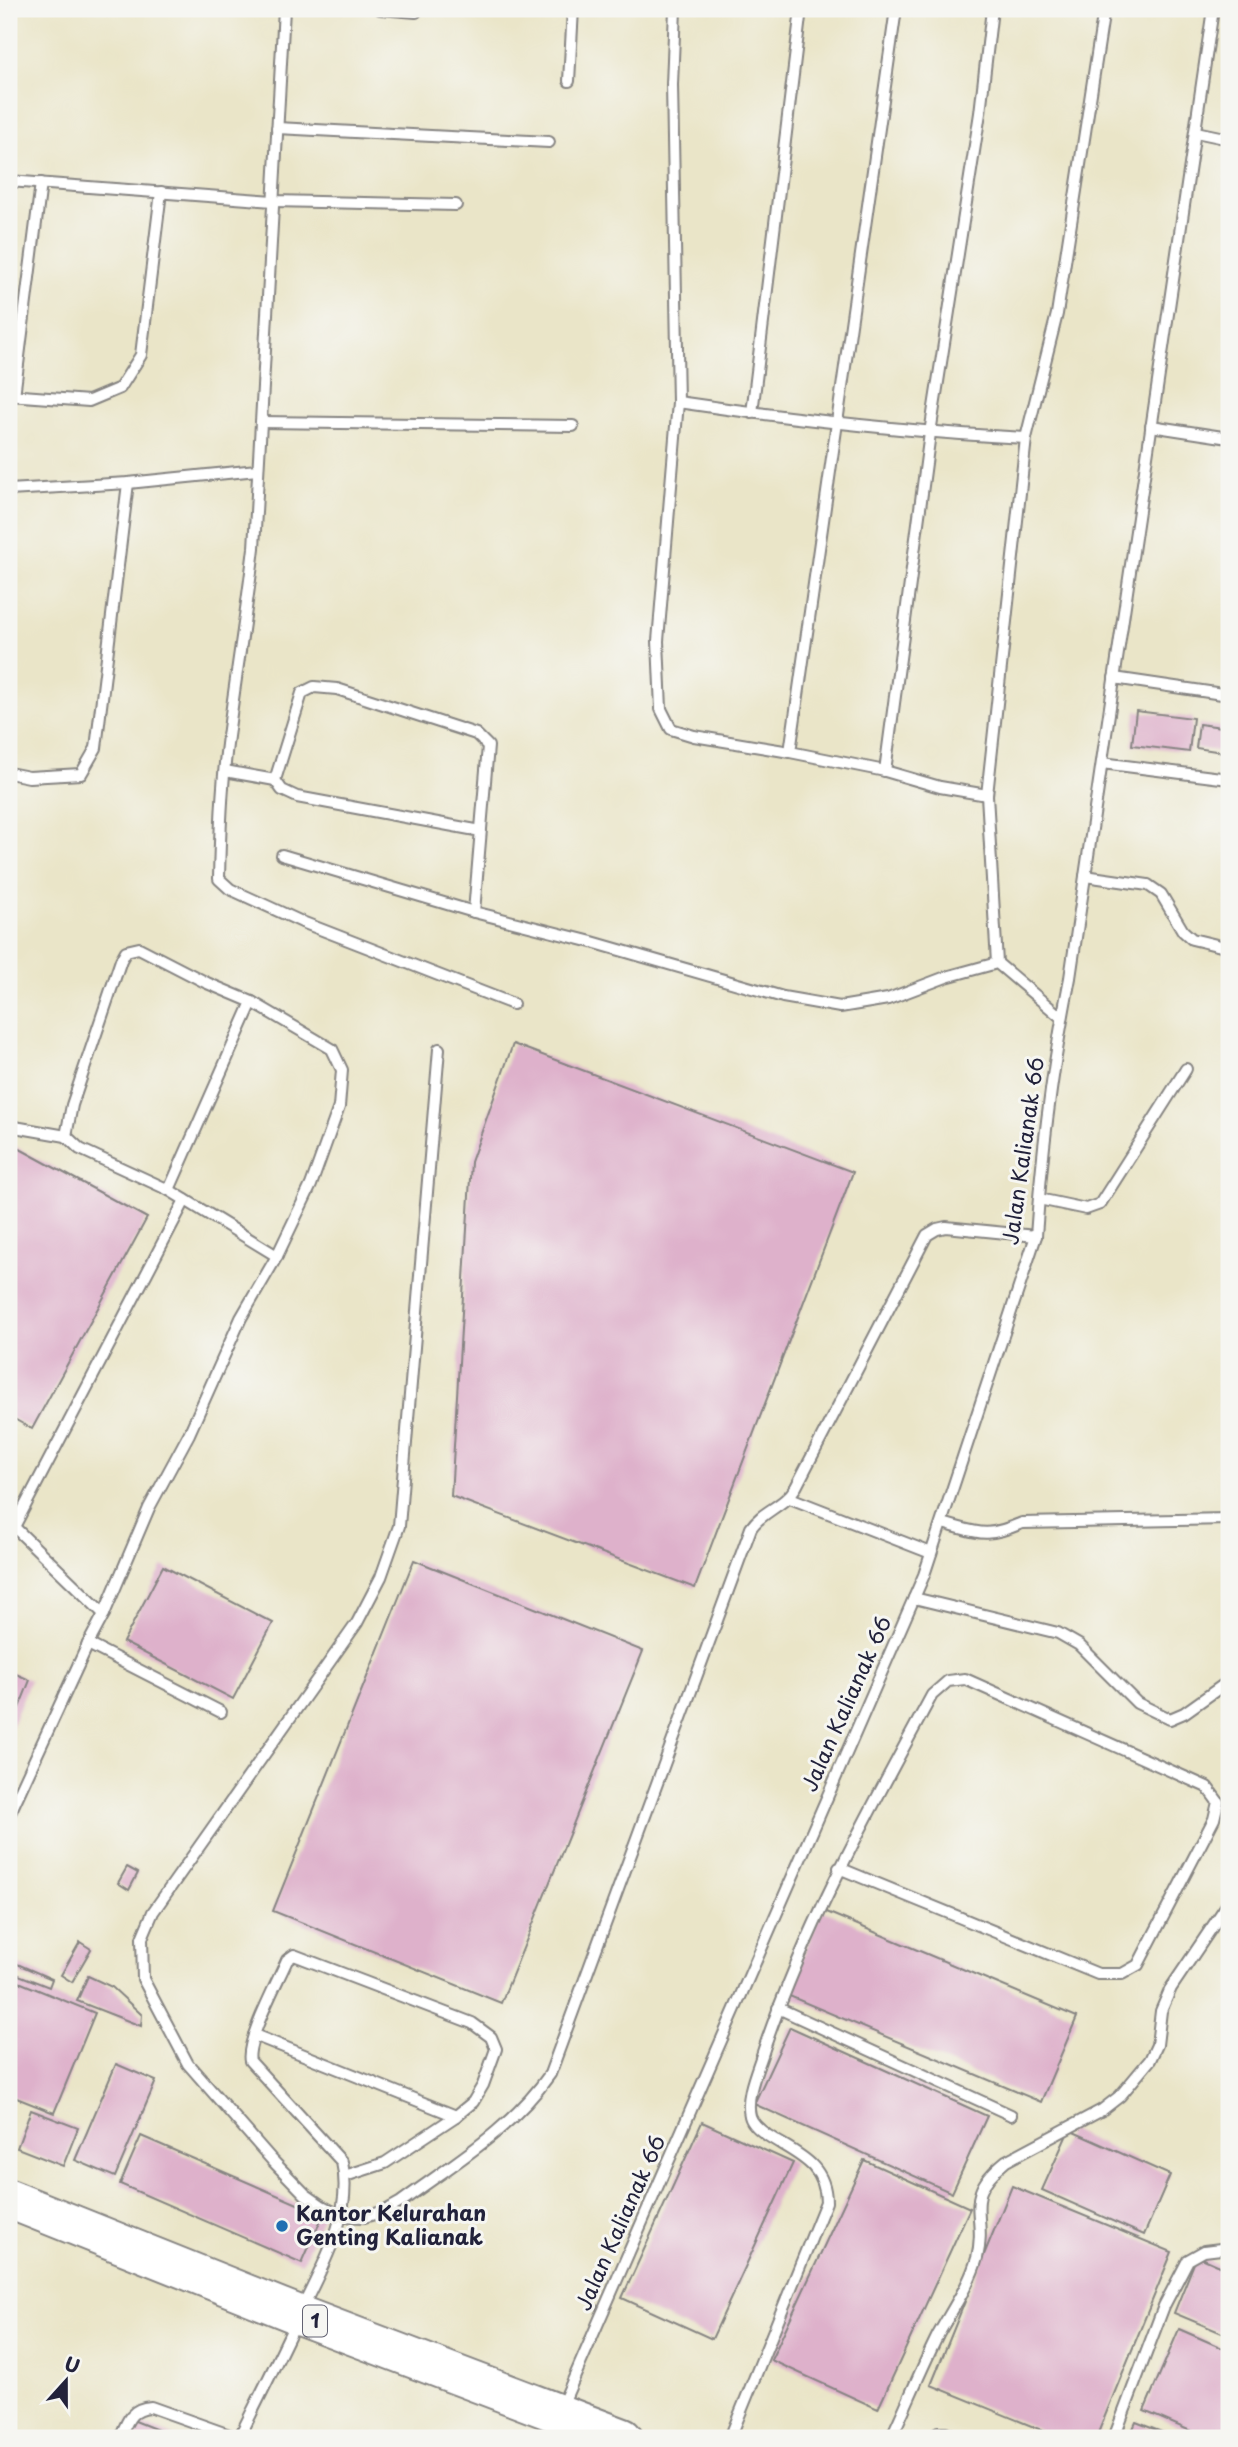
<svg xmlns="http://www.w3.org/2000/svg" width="1238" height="2447" font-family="'Playpen Sans',sans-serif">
  <rect width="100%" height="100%" fill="#f6f6f2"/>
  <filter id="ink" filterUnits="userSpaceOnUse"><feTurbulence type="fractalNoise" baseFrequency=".0143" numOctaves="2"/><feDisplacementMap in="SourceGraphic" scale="14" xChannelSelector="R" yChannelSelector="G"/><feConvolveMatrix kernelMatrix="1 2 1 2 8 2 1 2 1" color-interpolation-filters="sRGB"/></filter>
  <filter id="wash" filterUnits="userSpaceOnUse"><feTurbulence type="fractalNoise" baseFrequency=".00686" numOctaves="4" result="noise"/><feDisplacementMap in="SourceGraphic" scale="28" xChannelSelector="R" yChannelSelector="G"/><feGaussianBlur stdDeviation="1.57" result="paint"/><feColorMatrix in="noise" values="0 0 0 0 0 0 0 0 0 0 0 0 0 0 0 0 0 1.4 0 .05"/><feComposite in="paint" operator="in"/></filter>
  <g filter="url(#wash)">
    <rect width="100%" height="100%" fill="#eae5c8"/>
    <g id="blocks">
      <g fill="#deb1cb">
        <polygon points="1136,711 1193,718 1189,752 1132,745"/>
        <polygon points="1199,724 1229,728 1229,753 1196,748"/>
        <polygon points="513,1044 853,1172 695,1588 451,1496 471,1162"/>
        <polygon points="9,1143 147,1218 32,1429 9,1416"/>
        <polygon points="414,1560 643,1651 501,2003 273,1911"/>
        <polygon points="163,1566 273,1623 233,1699 123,1642"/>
        <polygon points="9,1671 30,1680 9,1733"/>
        <polygon points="127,1867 138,1873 129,1890 118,1883"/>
        <polygon points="822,1910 1077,2017 1041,2102 787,1995"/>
        <polygon points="80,1942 91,1949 72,1982 61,1975"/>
        <polygon points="15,1963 52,1979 49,1987 11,1972"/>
        <polygon points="88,1976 112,1987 142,2015 141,2026 77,2001"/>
        <polygon points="9,1978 95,2013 54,2113 9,2095"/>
        <polygon points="790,2027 987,2116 952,2193 754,2104"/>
        <polygon points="116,2064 156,2081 115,2177 75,2160"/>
        <polygon points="31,2110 78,2128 63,2166 17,2148"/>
        <polygon points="702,2122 793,2163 712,2339 622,2298"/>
        <polygon points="1069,2130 1170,2175 1144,2235 1042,2190"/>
        <polygon points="141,2136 323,2215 302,2263 120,2184"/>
        <polygon points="864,2160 970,2208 878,2409 771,2360"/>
        <polygon points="1012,2186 1172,2252 1096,2438 1061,2438 931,2385"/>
        <polygon points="1197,2256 1229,2270 1229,2336 1174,2313"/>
        <polygon points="1179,2329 1229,2351 1229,2438 1207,2438 1144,2411"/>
        <polygon points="130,2419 178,2438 122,2438"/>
        <polygon points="1136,2422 1177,2438 1129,2438"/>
      </g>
    </g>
  </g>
  <g filter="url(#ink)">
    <use href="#blocks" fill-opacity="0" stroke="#868482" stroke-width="2"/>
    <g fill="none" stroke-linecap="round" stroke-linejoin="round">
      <defs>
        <g id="lane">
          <path d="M284,9L254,548C247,608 237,668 229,729C222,778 220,829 219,879L230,889L302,922L513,1004"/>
          <polyline points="380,9 416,12"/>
          <polyline points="675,9 672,85 678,402 658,641 661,709 671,729 694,736 790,752 885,771 940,787 987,795"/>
          <polyline points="569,81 573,9"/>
          <polyline points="277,128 549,142"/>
          <polyline points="1196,132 1229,139"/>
          <polyline points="9,181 273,201 456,205"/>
          <polyline points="9,395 89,401 120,388 141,355 161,192"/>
          <polyline points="14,396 41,183"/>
          <path d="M678,402C793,419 909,432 1026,438"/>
          <polyline points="752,413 801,9"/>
          <polyline points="261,422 573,426"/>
          <polyline points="1151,426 1229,438"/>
          <polyline points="9,490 128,483 257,470"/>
          <polyline points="1114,678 1229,695"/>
          <polyline points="790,752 896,9"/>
          <polyline points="1102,763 1229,779"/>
          <polyline points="225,771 275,780"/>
          <polyline points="885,771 930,433 980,113 992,9"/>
          <polyline points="9,773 29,777 81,774 96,748 128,483"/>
          <polyline points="481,831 297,797 282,790 275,780 302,693 314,687 337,689 476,734 488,746 474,912 592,942 783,997 840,1007 888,999 946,977 997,963 1062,1018"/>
          <polyline points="282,855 474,912"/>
          <polyline points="1085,876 1148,885 1161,894 1183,931 1192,939 1229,948"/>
          <polyline points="997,963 987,795 1026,438 1057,314 1104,9"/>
          <path d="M439,1049L399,1526L381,1577L357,1623L153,1912L142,1938L143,1979L188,2064L272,2160L305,2194L322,2206L341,2216L364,2217L385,2211L401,2202C454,2163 512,2129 550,2074L751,1528C763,1510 784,1507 796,1487L927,1235L937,1229L946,1227L1036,1236"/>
          <polyline points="9,1126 66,1136 80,1149 169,1190 277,1256"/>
          <polyline points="66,1136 72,1105 121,960 126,951 139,948 207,983 252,1002 169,1190"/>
          <polyline points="1039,1199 1086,1209 1100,1204 1186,1069"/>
          <polyline points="790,1498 931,1553"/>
          <path d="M942,1523C980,1533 984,1539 1022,1523L1229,1519"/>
          <polyline points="11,1524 104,1614"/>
          <polyline points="14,1527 185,1200"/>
          <polyline points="914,1598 1058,1633 1079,1645 1137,1703 1170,1719 1184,1713 1229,1681"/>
          <polyline points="88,1644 221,1712"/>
          <polyline points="9,1815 88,1644 104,1614 149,1508 189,1434 241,1318 277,1256 311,1185 339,1107 342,1070 332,1049 252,1002"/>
          <polyline points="778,2008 1011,2115"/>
          <polyline points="254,2035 456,2116"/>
          <path d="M561,2408L924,1575L1036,1236C1042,1150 1053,1062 1070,978L1213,9"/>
          <path d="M120,2438C127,2421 131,2408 151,2407L238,2438"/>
          <path d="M239,2438C260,2396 281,2354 301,2311C322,2266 354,2214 342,2162L250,2061C245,2042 278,1981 287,1960L294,1955L472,2023L491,2037L496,2049L483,2085L473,2102L456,2116L385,2163L345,2176"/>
          <path d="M730,2438L826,2202C826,2163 796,2154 767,2135C760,2130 752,2124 750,2116C745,2095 758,2069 764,2049C806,1925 870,1810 932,1695L948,1681L965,1679L1207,1787L1218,1802L1214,1819L1138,1965L1122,1974H1098L839,1868"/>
          <path d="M891,2438C907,2404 921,2369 938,2335C951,2311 970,2284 977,2258C988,2213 960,2198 1006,2161L1102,2110L1120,2096L1150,2060L1157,2045L1161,2011L1171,1988L1229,1902"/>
          <polyline points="931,2438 938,2432 946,2432 959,2438"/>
          <polyline points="1114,2438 1164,2306 1188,2260 1204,2251 1229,2248"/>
        </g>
        <polyline id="highway" points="9,2199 299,2315 623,2438"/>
      </defs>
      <use href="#lane" stroke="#868482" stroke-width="14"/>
      <use href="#highway" stroke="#868482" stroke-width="42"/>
      <use href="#lane" stroke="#fff" stroke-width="10"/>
      <use href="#highway" stroke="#fff" stroke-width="38"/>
    </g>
  </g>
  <circle fill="#1f6fb2" stroke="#f6f6f2" stroke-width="2.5" cx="282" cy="2226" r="7"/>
  <g text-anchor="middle" stroke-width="6" stroke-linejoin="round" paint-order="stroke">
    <rect fill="#f6f6f2" stroke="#626272" stroke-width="2" x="303" y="2305.5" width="24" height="31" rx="5"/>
    <g font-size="19" font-weight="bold" fill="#22223b">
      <text x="315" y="2328">1</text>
    </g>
    <g font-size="21" fill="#22223b" stroke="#f6f6f2">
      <text transform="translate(1024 1151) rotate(-82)" y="7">Jalan Kalianak 66</text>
      <text transform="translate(847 1704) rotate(-66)" y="7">Jalan Kalianak 66</text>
      <text transform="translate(621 2223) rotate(-66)" y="7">Jalan Kalianak 66</text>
    </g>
    <g font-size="21" font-weight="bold" fill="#22223b" stroke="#f6f6f2" text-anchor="start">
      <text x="296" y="2221">Kantor Kelurahan<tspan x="296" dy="24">Genting Kalianak</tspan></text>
    </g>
  </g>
  <rect width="1238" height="2447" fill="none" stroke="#f6f6f2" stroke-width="35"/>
  <g transform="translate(66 2381) rotate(21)" stroke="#f6f6f2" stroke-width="5" paint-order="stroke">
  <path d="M0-5L12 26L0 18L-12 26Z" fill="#22223b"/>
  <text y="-10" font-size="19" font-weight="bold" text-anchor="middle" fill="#22223b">U</text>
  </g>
</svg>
